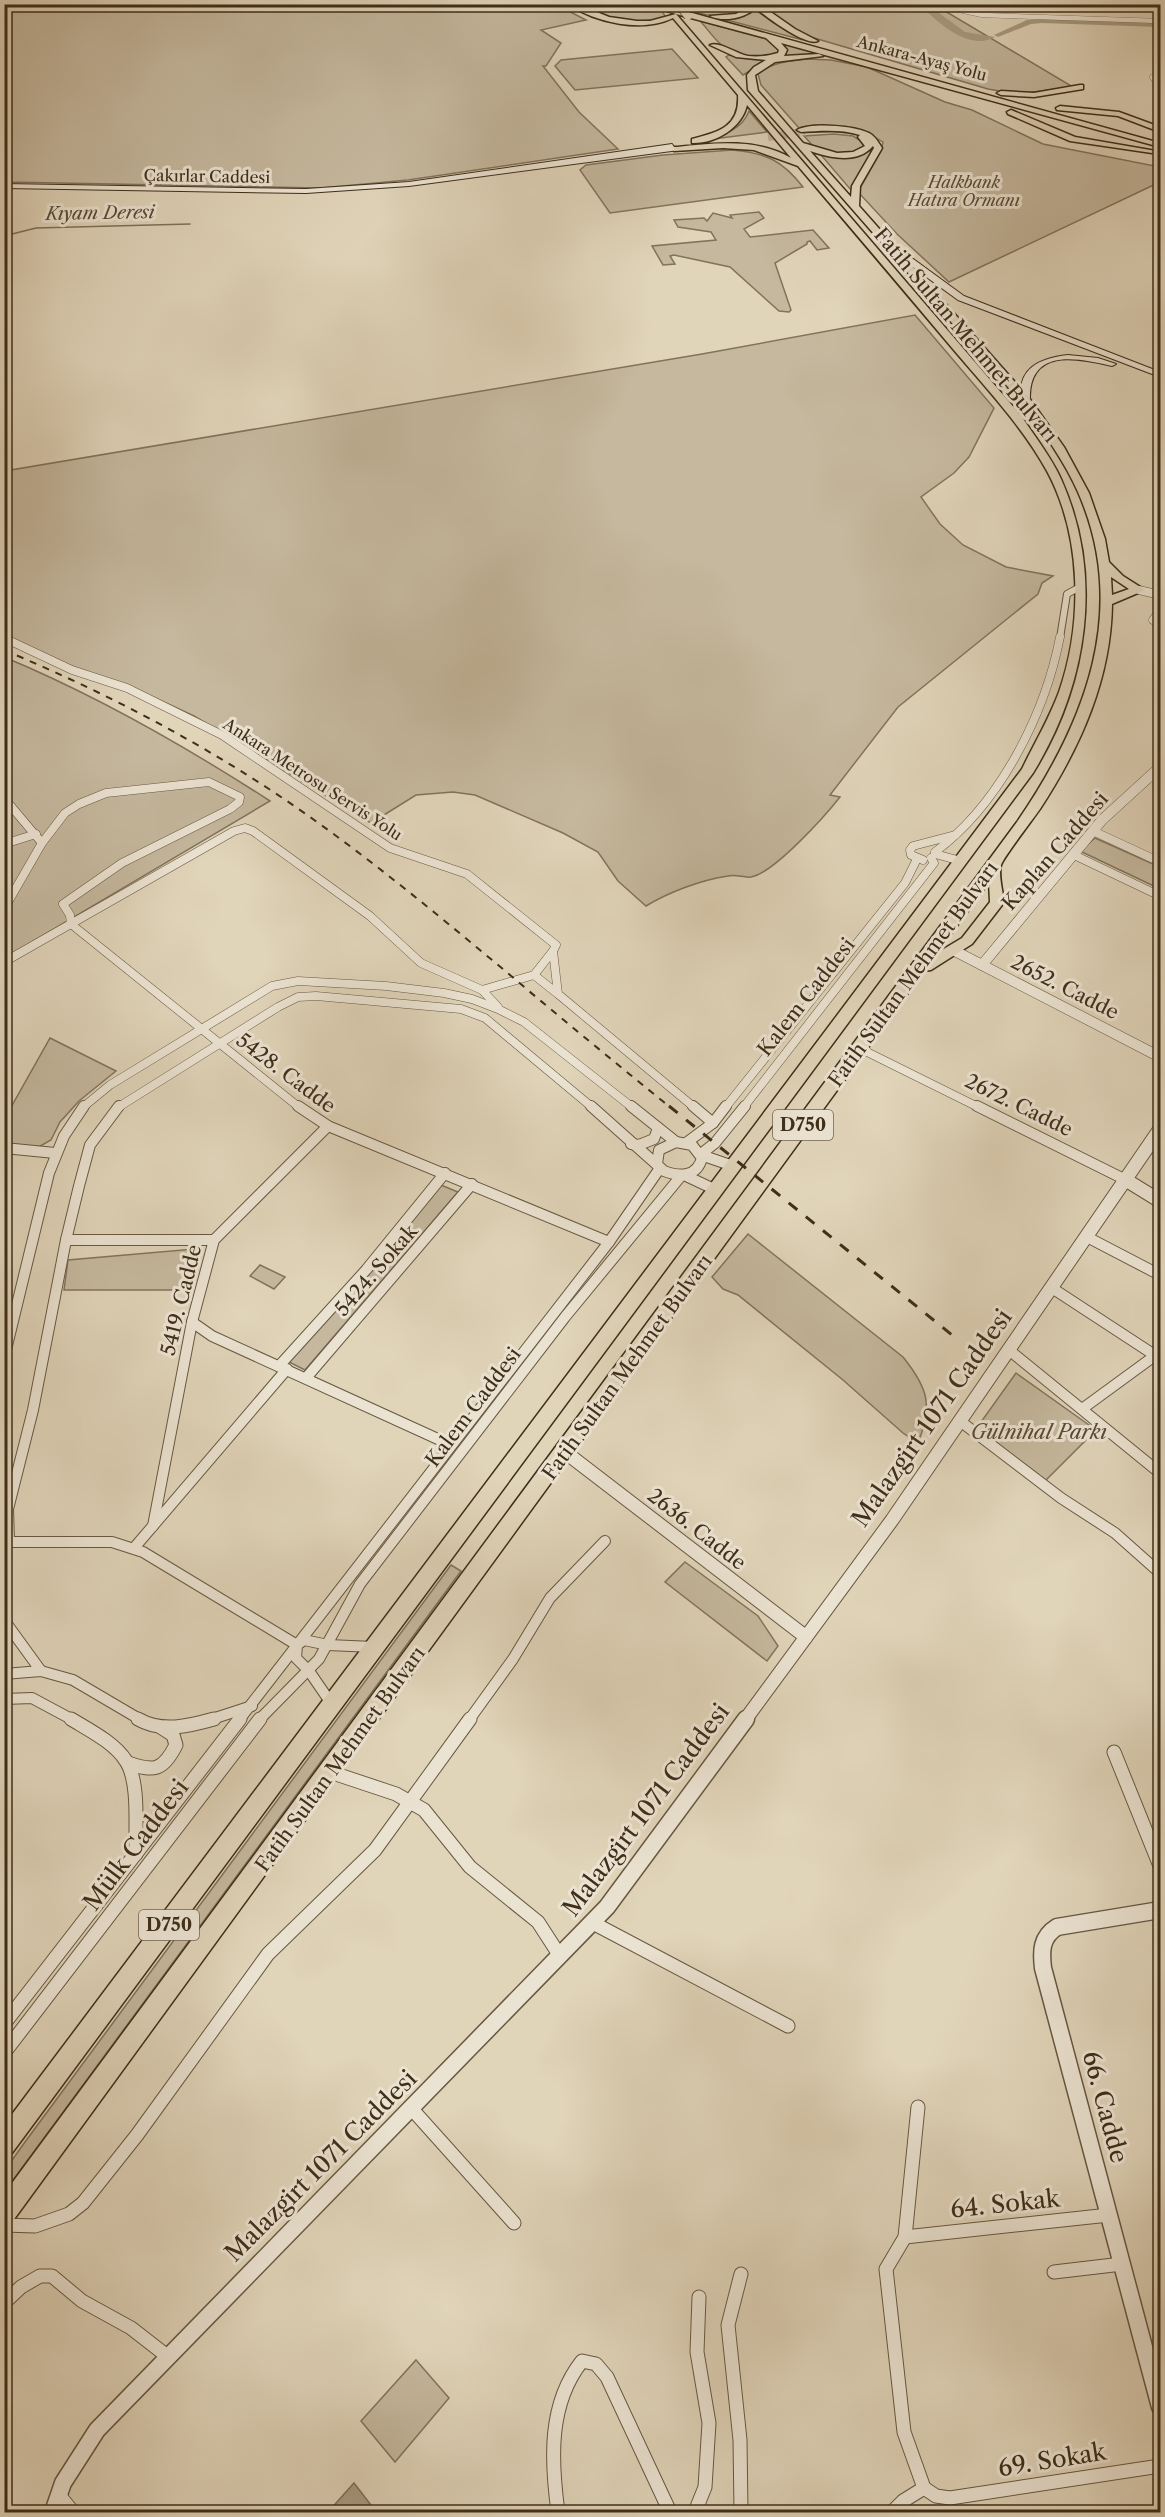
<svg xmlns="http://www.w3.org/2000/svg" width="1165" height="2517" font-family="'Libre Caslon Text',serif">
  <rect width="100%" height="100%" fill="#e0d4b9"/>
  <filter id="stains"><feTurbulence type="fractalNoise" baseFrequency=".00333" numOctaves="4"/><feColorMatrix values="0 0 0 0 .2 0 0 0 0 .09 0 0 0 0 .02 0 0 0 .5 -.17"/></filter>
  <radialGradient id="worn" r=".72"><stop offset=".6" stop-color="#630" stop-opacity="0"/><stop offset="1" stop-color="#630" stop-opacity=".3"/></radialGradient>
  <g fill="#c5b89e" stroke="#82735c" stroke-width="1.5">
    <polygon points="5,5 557,5 586,20 541,30 561,43 546,66 543,66 579,112 618,149 408,180 321,188 5,182"/>
    <path d="M574,5H632L662,11L666,18C629,25 608,18 574,5Z"/>
    <path d="M684,5H736L742,9C730,21 696,16 684,5Z"/>
    <polygon points="756,5 935,5 1073,87 1017,94 988,89 804,35"/>
    <polygon points="750,7 803,40 723,19 735,19 751,13"/>
    <path d="M700,21L770,40L780,49L779,52C764,61 742,57 727,49C717,44 708,29 700,21Z"/>
    <path d="M781,43L821,54L761,64L743,75L726,57L729,55C748,60 769,64 786,52Z"/>
    <polygon points="672,49 698,78 575,90 555,66 561,60"/>
    <path d="M807,59L831,60L867,67L945,102L972,110L1043,144L1160,167V182L949,282L897,234L858,192L881,151L883,142C858,125 828,126 799,128L761,85L758,74C772,62 789,61 807,59Z"/>
    <path d="M749,111L767,132L705,140C723,135 742,130 749,111Z"/>
    <path d="M834,134L853,136L866,144C857,158 827,156 814,147C811,144 807,139 804,136Z"/>
    <path d="M732,150C766,153 782,160 803,187L610,213L580,170L586,165L663,155Z"/>
    <polygon points="872,150 851,190 821,155 849,157"/>
    <polygon points="759,212 764,218 744,229 750,237 813,230 829,248 817,250 810,241 807,242 807,244 775,263 791,310 789,312 779,311 730,267 674,255 670,256 675,264 663,265 652,246 716,240 711,232 678,227 674,220 704,218 707,221 713,213 732,218 730,215"/>
    <path d="M915,315L994,408L969,457L954,473L921,497L940,524L963,545L1006,567L1053,576L1042,583L1038,594L898,707L830,795L840,797C825,816 774,873 751,877C744,878 736,874 728,876C701,880 669,892 646,906L618,881L598,852L563,833L475,795L453,792L416,795L371,823L194,716L140,691L66,664L5,636V471L702,354Z"/>
    <path d="M4,657C98,696 185,746 270,801L5,958Z"/>
    <polygon points="1095,838 1160,867 1160,889 1082,852 1082,849"/>
    <polygon points="50,1038 116,1071 79,1101 60,1122 51,1140 37,1148 5,1143 5,1118"/>
    <polygon points="441,1185 458,1192 305,1370 289,1362"/>
    <path d="M748,1234L903,1357C928,1388 933,1405 918,1443L903,1433L843,1380L738,1295L723,1289L712,1277Z"/>
    <polygon points="194,1249 187,1290 64,1290 68,1260"/>
    <polygon points="260,1265 285,1277 274,1289 250,1276"/>
    <polygon points="1016,1373 1096,1430 1044,1482 976,1429"/>
    <polygon points="685,1562 758,1616 778,1646 767,1661 665,1582"/>
    <polygon points="451,1565 461,1571 5,2191 5,2170 25,2142"/>
    <polygon points="416,2360 449,2398 395,2462 361,2421"/>
  </g>
  <polygon fill="#a99c83" stroke="#7f7059" stroke-width="1.5" points="354,2483 374,2509 371,2512 328,2512"/>
  <g fill="none" stroke-linecap="round" stroke-linejoin="round">
    <polyline stroke="#7f7059" stroke-width="1.5" points="12,234 36,228 190,224"/>
    <g fill="#a99c83" fill-rule="evenodd">
      <path d="M919,4H927L965,32L995,37C969,52 936,21 919,4Z"/>
      <polygon points="1042,19 1160,23 1160,27 1042,23 1031,24 998,37 994,35 1027,20"/>
    </g>
    <polyline stroke="#c0b399" stroke-width="8" stroke-dasharray="8 4" stroke-linecap="butt" points="768,137 805,132"/>
    <defs>
      <g id="minor-far4">
        <polyline points="948,4 959,10 982,15 1160,21"/>
        <polyline points="1160,73 1152,77 1160,89"/>
      </g>
      <polyline id="minor-far3" points="1060,638 1067,594 1080,587"/>
      <g id="minor-far2">
        <polyline points="4,638 72,670 127,688 222,735 390,848 467,874 556,945 553,951 558,994 695,1108"/>
        <polyline points="4,798 42,843 65,813 79,804 106,793 209,782 240,797 239,802 230,809 122,863 63,904 70,915 71,924 300,1108"/>
        <polyline points="1093,831 1160,862"/>
        <polyline points="4,844 36,834"/>
        <path d="M935,852C1000,804 1045,714 1060,637"/>
        <polyline points="935,854 961,861"/>
        <polyline points="1074,855 1160,896"/>
        <polyline points="923,860 911,855 910,850 913,846 955,835"/>
        <polyline points="4,909 42,843"/>
        <polyline points="4,962 234,831 245,828 253,831 370,916 421,963 482,990 498,1007"/>
        <polyline points="534,975 553,951"/>
        <polyline points="482,990 534,975 558,994"/>
        <polyline points="859,1048 980,1108"/>
        <polyline points="82,1108 110,1085 272,986 298,981 386,986 444,993 472,999 498,1009 524,1022 633,1108"/>
        <polyline points="117,1108 278,1007 298,997 316,996 461,1009 485,1018 593,1108"/>
        <polyline points="725,1108 905,883 917,859"/>
        <polyline points="743,1108 934,863 931,858"/>
      </g>
      <g id="minor-far1">
        <polyline points="298,1106 328,1126 609,1242"/>
        <path d="M591,1106L664,1171C680,1177 697,1177 702,1158L692,1145L676,1142L659,1150L657,1164"/>
        <polyline points="631,1106 676,1142"/>
        <polyline points="693,1106 713,1123"/>
        <polyline points="977,1106 1126,1180"/>
        <polyline points="686,1143 713,1123 726,1106"/>
        <polyline points="631,1144 639,1145 654,1139 658,1128"/>
        <polyline points="4,1148 55,1153"/>
        <polyline points="701,1154 715,1143 745,1106"/>
        <polyline points="701,1155 733,1166"/>
        <polyline points="684,1175 716,1190"/>
        <polyline points="1087,1237 1160,1275"/>
        <polyline points="66,1240 214,1240"/>
        <polyline points="1052,1288 1156,1356"/>
        <polyline points="192,1322 212,1336 451,1445"/>
        <polyline points="1009,1350 1160,1473"/>
        <polyline points="4,1358 49,1173 64,1136 84,1106"/>
        <polyline points="279,1366 366,1270 445,1173"/>
        <polyline points="306,1378 472,1184"/>
        <polyline points="1082,1409 1160,1352"/>
        <polyline points="960,1421 1061,1498 1115,1533 1160,1573"/>
        <polyline points="153,1526 192,1322 214,1240 328,1126"/>
        <polyline points="4,1542 112,1542 143,1552 297,1645"/>
        <polyline points="4,1547 9,1542 8,1509 33,1410 66,1240 79,1186 90,1145 119,1106"/>
        <polyline points="134,1548 287,1369"/>
        <polyline points="4,1620 41,1671"/>
        <polyline points="4,1674 41,1671 73,1680 141,1720"/>
        <polyline points="4,1699 32,1698 73,1720"/>
        <polyline points="333,1706 309,1671 296,1658 297,1645 304,1640 328,1645 374,1647"/>
        <polyline points="209,1720 252,1706"/>
        <polyline points="239,1720 609,1242 660,1168"/>
        <polyline points="259,1720 319,1659 360,1584 565,1317 681,1176"/>
        <polyline points="469,1720 513,1659 550,1598 605,1541"/>
      </g>
      <g id="minor">
        <path d="M71,1719C89,1730 115,1743 126,1761C140,1782 135,1829 136,1854"/>
        <path d="M138,1719C162,1733 189,1726 214,1719"/>
        <polyline points="1114,1752 1160,1866"/>
        <path d="M128,1763C154,1772 163,1771 176,1745L173,1735L162,1728"/>
        <polyline points="330,1772 396,1794 424,1810 470,1867 538,1922 560,1956"/>
        <polyline points="593,1923 788,2026"/>
        <polyline points="4,2024 240,1719"/>
        <polyline points="4,2053 260,1719"/>
        <polyline points="918,2107 905,2237 886,2269 904,2432 924,2488 936,2496 950,2498 1160,2466"/>
        <polyline points="411,2108 514,2223"/>
        <polyline points="4,2225 35,2226 69,2214 83,2203 137,2135 268,1954 375,1850 470,1719"/>
        <polyline points="905,2237 1109,2215"/>
        <polyline points="1054,2272 1122,2264"/>
        <polyline points="741,2274 728,2325 740,2440 741,2512"/>
        <polyline points="4,2303 21,2287 40,2276 52,2276 82,2301 131,2328 167,2356"/>
        <polyline points="59,2495 73,2512"/>
        <path d="M558,2512C551,2460 548,2404 582,2361L596,2364L607,2377L670,2512"/>
        <polyline points="695,2512 705,2487 709,2423 697,2352 699,2297"/>
        <polyline points="892,2512 903,2501 924,2488"/>
      </g>
      <g id="tertiary-far3">
        <polyline points="1139,590 1160,595"/>
        <polyline points="1160,610 1153,620 1160,623"/>
      </g>
      <g id="tertiary-far2">
        <polyline points="953,950 1160,1057"/>
        <polyline points="982,965 1102,820 1160,767"/>
      </g>
      <g id="tertiary-far1">
        <polyline points="1126,1180 1160,1201"/>
        <polyline points="565,1452 806,1637"/>
        <polyline points="745,1720 892,1520 1160,1129"/>
      </g>
      <g id="tertiary">
        <path d="M1160,1910L1057,1927C1041,1937 1041,1951 1043,1968L1160,2407"/>
        <polyline points="53,2512 63,2483 97,2430 607,1907 746,1719"/>
      </g>
      <g id="secondary">
        <polygon points="672,144 674,147 679,148 679,150 409,186 306,193 4,188 4,184 306,189 409,182"/>
        <polygon points="888,245 894,245 964,296 1160,372 1160,377 958,300 888,249"/>
        <path d="M1068,355L1098,358L1116,364L1112,366C1075,357 1028,348 1030,401L1023,403C1014,369 1040,358 1068,355Z"/>
      </g>
      <g id="trunk">
        <path d="M568,4H577L609,17L637,21H650L676,14L647,4H660L1160,143V147L781,43L787,50L784,56L819,54L823,56L775,62L755,75L758,91L803,143L837,153L853,152L865,146L858,137L860,135C841,129 820,131 801,132L797,130C811,122 855,126 869,133C876,137 878,142 882,148L860,186L859,206L1030,399L1064,447L1089,493L1105,539L1109,562L1123,576L1145,590L1112,604C1111,679 1081,746 1040,809C1033,819 1003,858 1001,865C998,875 1003,892 1004,902L1002,905L972,944L931,970L924,971L12,2222L4,2226V2194L1017,822C1085,723 1130,610 1078,492C1064,460 1043,432 1022,403L748,90L747,75L754,67L766,60L736,57L710,45C719,41 737,54 748,56C758,57 768,56 778,53L779,50L766,38L676,14L1022,417C1035,437 1051,457 1061,479C1104,575 1088,684 1033,773L12,2153L4,2156V2125L1022,769C1034,744 1049,719 1059,692C1083,623 1082,536 1047,471C1022,426 986,388 953,349C902,288 850,227 798,166L754,150L723,148L674,151V147H677C715,143 757,138 791,158L747,105C742,128 715,144 692,143V139C718,132 740,127 738,95L673,18C642,33 596,23 568,4ZM873,146L874,148L852,186L851,197L810,151C830,158 858,164 873,146ZM1111,577L1129,589L1112,595ZM989,882L990,902L962,938L937,953Z"/>
        <path d="M742,4H749L753,10C742,19 722,22 710,16L736,14L745,9Z"/>
        <path d="M751,4H759L795,29L818,41C805,47 762,14 751,4Z"/>
        <polygon points="1080,85 1083,85 1083,89 1034,97 1001,95 997,93 1001,91 1034,93"/>
        <polygon points="1060,106 1119,112 1160,127 1160,132 1118,116 1057,110 1056,108"/>
        <polygon points="1011,110 1075,137 1156,151 1152,153 1070,141 1008,114 1007,112"/>
      </g>
    </defs>
    <use href="#minor-far4" stroke="#675841" stroke-width="5"/>
    <use href="#minor-far3" stroke="#675841" stroke-width="8"/>
    <use href="#minor-far2" stroke="#675841" stroke-width="9"/>
    <use href="#minor-far1" stroke="#675841" stroke-width="12"/>
    <use href="#minor" stroke="#675841" stroke-width="15"/>
    <use href="#tertiary-far3" stroke="#675841" stroke-width="9"/>
    <use href="#tertiary-far2" stroke="#675841" stroke-width="11"/>
    <use href="#tertiary-far1" stroke="#675841" stroke-width="15"/>
    <use href="#tertiary" stroke="#675841" stroke-width="19"/>
    <use href="#secondary" stroke="#3f2e19" stroke-width="2"/>
    <use href="#trunk" stroke="#3f2e19" stroke-width="3"/>
    <use href="#minor-far4" stroke="#ebe3d2" stroke-width="4.5"/>
    <use href="#minor-far3" stroke="#ebe3d2" stroke-width="6"/>
    <use href="#minor-far2" stroke="#ebe3d2" stroke-width="8"/>
    <use href="#minor-far1" stroke="#ebe3d2" stroke-width="10"/>
    <use href="#minor" stroke="#ebe3d2" stroke-width="13"/>
    <use href="#tertiary-far3" stroke="#ebe3d2" stroke-width="8"/>
    <use href="#tertiary-far2" stroke="#ebe3d2" stroke-width="10"/>
    <use href="#tertiary-far1" stroke="#ebe3d2" stroke-width="13"/>
    <use href="#tertiary" stroke="#ebe3d2" stroke-width="16"/>
    <use href="#secondary" fill="#ebe3d2" fill-rule="evenodd"/>
    <use href="#trunk" fill="#e0d4b9" fill-rule="evenodd"/>
    <path stroke="#3f2e19" stroke-width="2" stroke-dasharray="7 7" stroke-linecap="butt" d="M4,650C97,689 185,734 269,789C354,845 432,910 510,975C563,1020 617,1064 671,1108"/>
    <polyline stroke="#3f2e19" stroke-width="3" stroke-dasharray="11 11" stroke-linecap="butt" points="669,1106 957,1339"/>
    <defs>
      <polyline id="trunk-bridge" points="678,4 688,16"/>
    </defs>
    <use href="#trunk-bridge" stroke="#3f2e19" stroke-width="9" stroke-linecap="butt"/>
    <use href="#trunk-bridge" stroke="#e0d4b9" stroke-width="8"/>
  </g>
  <g text-anchor="middle" stroke-width="6" stroke-linejoin="round" paint-order="stroke">
    <g font-size="16" fill="#3f2e19" stroke="#ebe3d2">
      <text transform="translate(922 58) rotate(15)" y="6">Ankara-Ayaş Yolu</text>
      <text transform="translate(207 176) rotate(1)" y="6">Çakırlar Caddesi</text>
      <text transform="translate(313 779) rotate(33)" y="6">Ankara Metrosu Servis Yolu</text>
    </g>
    <g font-size="16" font-style="italic" fill="#5a4a34" stroke="#ebe3d2">
      <text x="964" y="188">Halkbank<tspan x="964" dy="18">Hatıra Ormanı</tspan></text>
    </g>
    <g font-size="18" font-style="italic" fill="#5a4a34" stroke="#ebe3d2">
      <text transform="translate(100 213) rotate(-1)" y="6">Kıyam Deresi</text>
    </g>
    <g fill="#ebe3d2" stroke="#736450" stroke-width="1.5">
      <rect x="773" y="1110" width="60" height="30" rx="4.5"/>
      <rect x="139" y="1910" width="60" height="30" rx="4.5"/>
    </g>
    <g font-size="18" font-weight="bold" fill="#3f2e19">
      <text x="803" y="1131">D750</text>
      <text x="169" y="1931">D750</text>
    </g>
    <g font-size="20" fill="#3f2e19" stroke="#ebe3d2">
      <text transform="translate(966 335) rotate(50)" y="7">Fatih Sultan Mehmet Bulvarı</text>
      <text transform="translate(1055 851) rotate(-49)" y="7">Kaplan Caddesi</text>
      <text transform="translate(913 974) rotate(-54)" y="7">Fatih Sultan Mehmet Bulvarı</text>
      <text transform="translate(1065 987) rotate(27)" y="7">2652. Cadde</text>
      <text transform="translate(806 997) rotate(-52)" y="7">Kalem Caddesi</text>
      <text transform="translate(286 1073) rotate(37)" y="7">5428. Cadde</text>
      <text transform="translate(1019 1105) rotate(26)" y="7">2672. Cadde</text>
      <text transform="translate(376 1270) rotate(-49)" y="7">5424. Sokak</text>
      <text transform="translate(181 1300) rotate(-76)" y="7">5419. Cadde</text>
      <text transform="translate(627 1367) rotate(-54)" y="7">Fatih Sultan Mehmet Bulvarı</text>
      <text transform="translate(473 1407) rotate(-53)" y="7">Kalem Caddesi</text>
      <text transform="translate(697 1529) rotate(38)" y="7">2636. Cadde</text>
      <text transform="translate(340 1759) rotate(-54)" y="7">Fatih Sultan Mehmet Bulvarı</text>
    </g>
    <g font-size="20" font-style="italic" fill="#5a4a34" stroke="#ebe3d2">
      <text x="1039" y="1439">Gülnihal Parkı</text>
    </g>
    <g font-size="24" fill="#3f2e19" stroke="#ebe3d2">
      <text transform="translate(932 1418) rotate(-55)" y="8">Malazgirt 1071 Caddesi</text>
      <text transform="translate(646 1810) rotate(-53)" y="8">Malazgirt 1071 Caddesi</text>
      <text transform="translate(136 1845) rotate(-53)" y="8">Mülk Caddesi</text>
      <text transform="translate(1105 2107) rotate(75)" y="8">66. Cadde</text>
      <text transform="translate(321 2166) rotate(-45)" y="8">Malazgirt 1071 Caddesi</text>
      <text transform="translate(1005 2204) rotate(-6)" y="8">64. Sokak</text>
      <text transform="translate(1052 2460) rotate(-9)" y="8">69. Sokak</text>
    </g>
  </g>
  <rect width="1165" height="2517" fill="none" stroke="#e0d4b9" stroke-width="24"/>
  <rect x="6" y="6" width="1153" height="2505" fill="none" stroke="#3f2e19" stroke-width="3"/>
  <rect x="12" y="12" width="1141" height="2493" fill="none" stroke="#3f2e19" stroke-width="1.5"/>
  <rect width="100%" height="100%" filter="url(#stains)"/>
  <rect width="100%" height="100%" fill="url(#worn)"/>
</svg>
